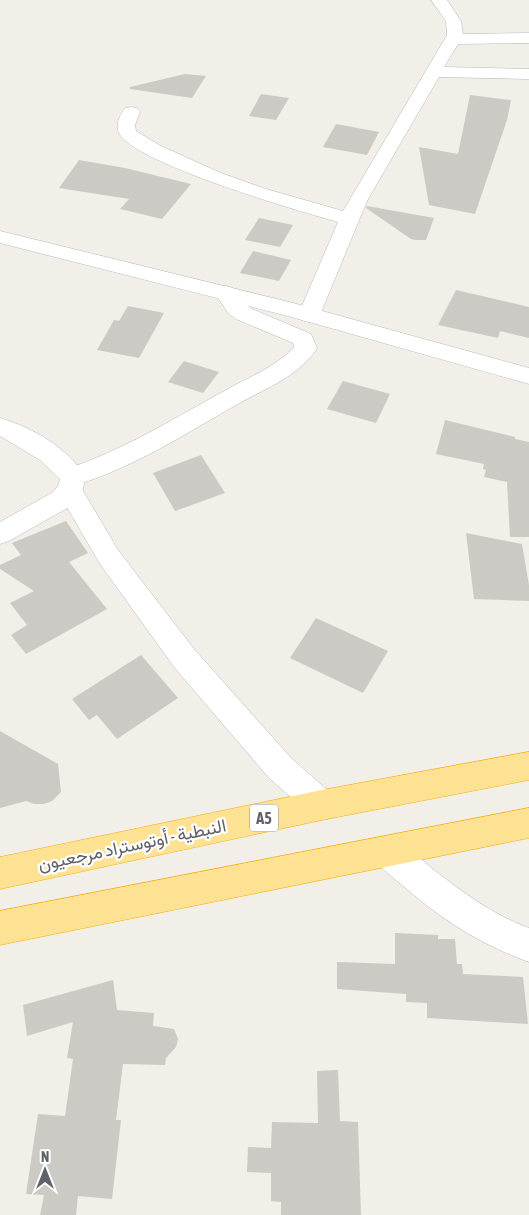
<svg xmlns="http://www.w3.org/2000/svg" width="529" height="1215" font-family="'Asap Condensed',Vazirmatn,sans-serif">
  <rect width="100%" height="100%" fill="#f1efe8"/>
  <g fill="#cccac5">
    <polygon points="185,74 206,76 192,98 130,89 130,87"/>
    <polygon points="261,94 289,98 276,120 249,116"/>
    <polygon points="470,95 511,100 507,120 475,214 429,205 419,147 458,154"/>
    <polygon points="336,124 379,132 367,155 323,147"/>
    <polygon points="79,160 125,168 191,184 162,219 120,209 129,199 59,188"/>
    <polygon points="367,206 434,218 426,240 416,240 411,239 366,208"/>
    <polygon points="259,218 293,225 280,247 245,240"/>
    <polygon points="253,251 291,260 279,281 240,273"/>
    <polygon points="456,290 529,307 529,338 500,331 498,338 438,325"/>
    <polygon points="128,306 164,313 139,358 97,350 114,320 119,321"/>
    <polygon points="184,361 219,372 203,393 168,382"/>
    <polygon points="343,381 390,394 376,423 327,409"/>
    <polygon points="445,420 515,437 515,439 529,442 529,537 510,537 507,482 484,477 486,470 483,469 484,464 436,454"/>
    <polygon points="201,455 225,493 175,511 153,473"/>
    <polygon points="66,521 88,553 69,562 107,609 26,654 11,635 27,625 10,603 34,591 0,569 0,565 21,555 12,543"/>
    <polygon points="466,533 522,544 529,585 529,601 474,599"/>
    <polygon points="316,618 388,651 363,693 290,658"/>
    <polygon points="141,655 178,698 117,739 97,715 89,720 72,699"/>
    <polygon points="0,731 58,764 61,792 52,801 44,804 34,804 26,801 0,808"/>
    <polygon points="395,933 438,935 438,939 455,939 457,964 462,964 463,974 523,977 528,1024 427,1018 427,1003 406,1002 406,994 337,989 337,962 395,964"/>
    <polygon points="113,980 117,1010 154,1013 153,1026 174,1029 178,1039 176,1047 166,1058 165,1065 123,1064 116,1120 121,1120 112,1199 78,1196 76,1215 40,1215 44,1195 26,1194 38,1114 65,1116 73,1059 67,1058 73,1022 27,1036 23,1005"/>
    <polygon points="338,1070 340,1121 358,1122 361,1215 281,1215 281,1202 271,1201 271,1173 247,1172 248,1147 271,1148 272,1122 318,1123 317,1071"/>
  </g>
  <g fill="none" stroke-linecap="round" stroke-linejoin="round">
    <defs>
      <g id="street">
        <path d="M431,0H447L461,21L463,34L529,33V43L458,44L444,67L529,69V79L439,77L367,201L320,315L317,320L309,322L301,320L298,315L338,222C302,212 133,163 119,133C115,125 120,115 125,108L131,107L137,108L140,112L135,125L136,131L161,146L221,173L266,189L343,211L447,35L446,21Z"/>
        <path d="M226,286L233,288L244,303L252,309L311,334L317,348C300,376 264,389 236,405C185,434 136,466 79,484L118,550L194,649L291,758L333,795L338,805L333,815L322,820L311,815L269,778L174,667L100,564L57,490L64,483L61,477L64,470C122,451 173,419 226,390C249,377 276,367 294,347L293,343L236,319L228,313L215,293L219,288Z"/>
        <path d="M388,836C406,844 419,858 434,870C464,893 493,915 529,928V962C481,945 441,919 402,885C390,875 378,867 372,852L377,841Z"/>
      </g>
      <g id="secondary">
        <polygon points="0,231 293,303 529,368 529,384 288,316 0,243"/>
        <path d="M0,418C31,427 69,448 85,477L83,490L71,506L9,541L0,544V522L53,492L58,486L60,479L40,460L0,436Z"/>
      </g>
      <g id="highway">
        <polygon points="529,752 529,780 322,820 0,889 0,857 322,790"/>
        <polygon points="529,808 529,838 0,945 0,911"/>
      </g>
    </defs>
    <use href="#street" stroke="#b5b8bc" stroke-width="1"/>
    <use href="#secondary" stroke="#b6babf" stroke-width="1"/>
    <use href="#highway" stroke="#f9ab00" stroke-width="1"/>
    <use href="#street" fill="#fff" fill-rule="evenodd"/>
    <use href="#secondary" fill="#fff" fill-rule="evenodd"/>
    <use href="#highway" fill="#fde293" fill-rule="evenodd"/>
  </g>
  <g text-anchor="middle" stroke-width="4.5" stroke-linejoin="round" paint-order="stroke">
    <rect fill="#fff" stroke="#8f9295" stroke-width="1" x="250" y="804.5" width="28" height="27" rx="4"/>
    <g font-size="16" font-weight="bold" fill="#5f6368">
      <text x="264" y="824">A5</text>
    </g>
    <g font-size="18" fill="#5f6368" stroke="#fff">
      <text transform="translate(132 845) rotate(-12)" y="6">النبطية - أوتوستراد مرجعيون</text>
    </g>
  </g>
  <g transform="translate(45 1170)" stroke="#ffffff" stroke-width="4" paint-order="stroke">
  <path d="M0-4L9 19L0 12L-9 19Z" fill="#5f6368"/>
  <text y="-8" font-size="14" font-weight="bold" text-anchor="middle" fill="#5f6368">N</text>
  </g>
</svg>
